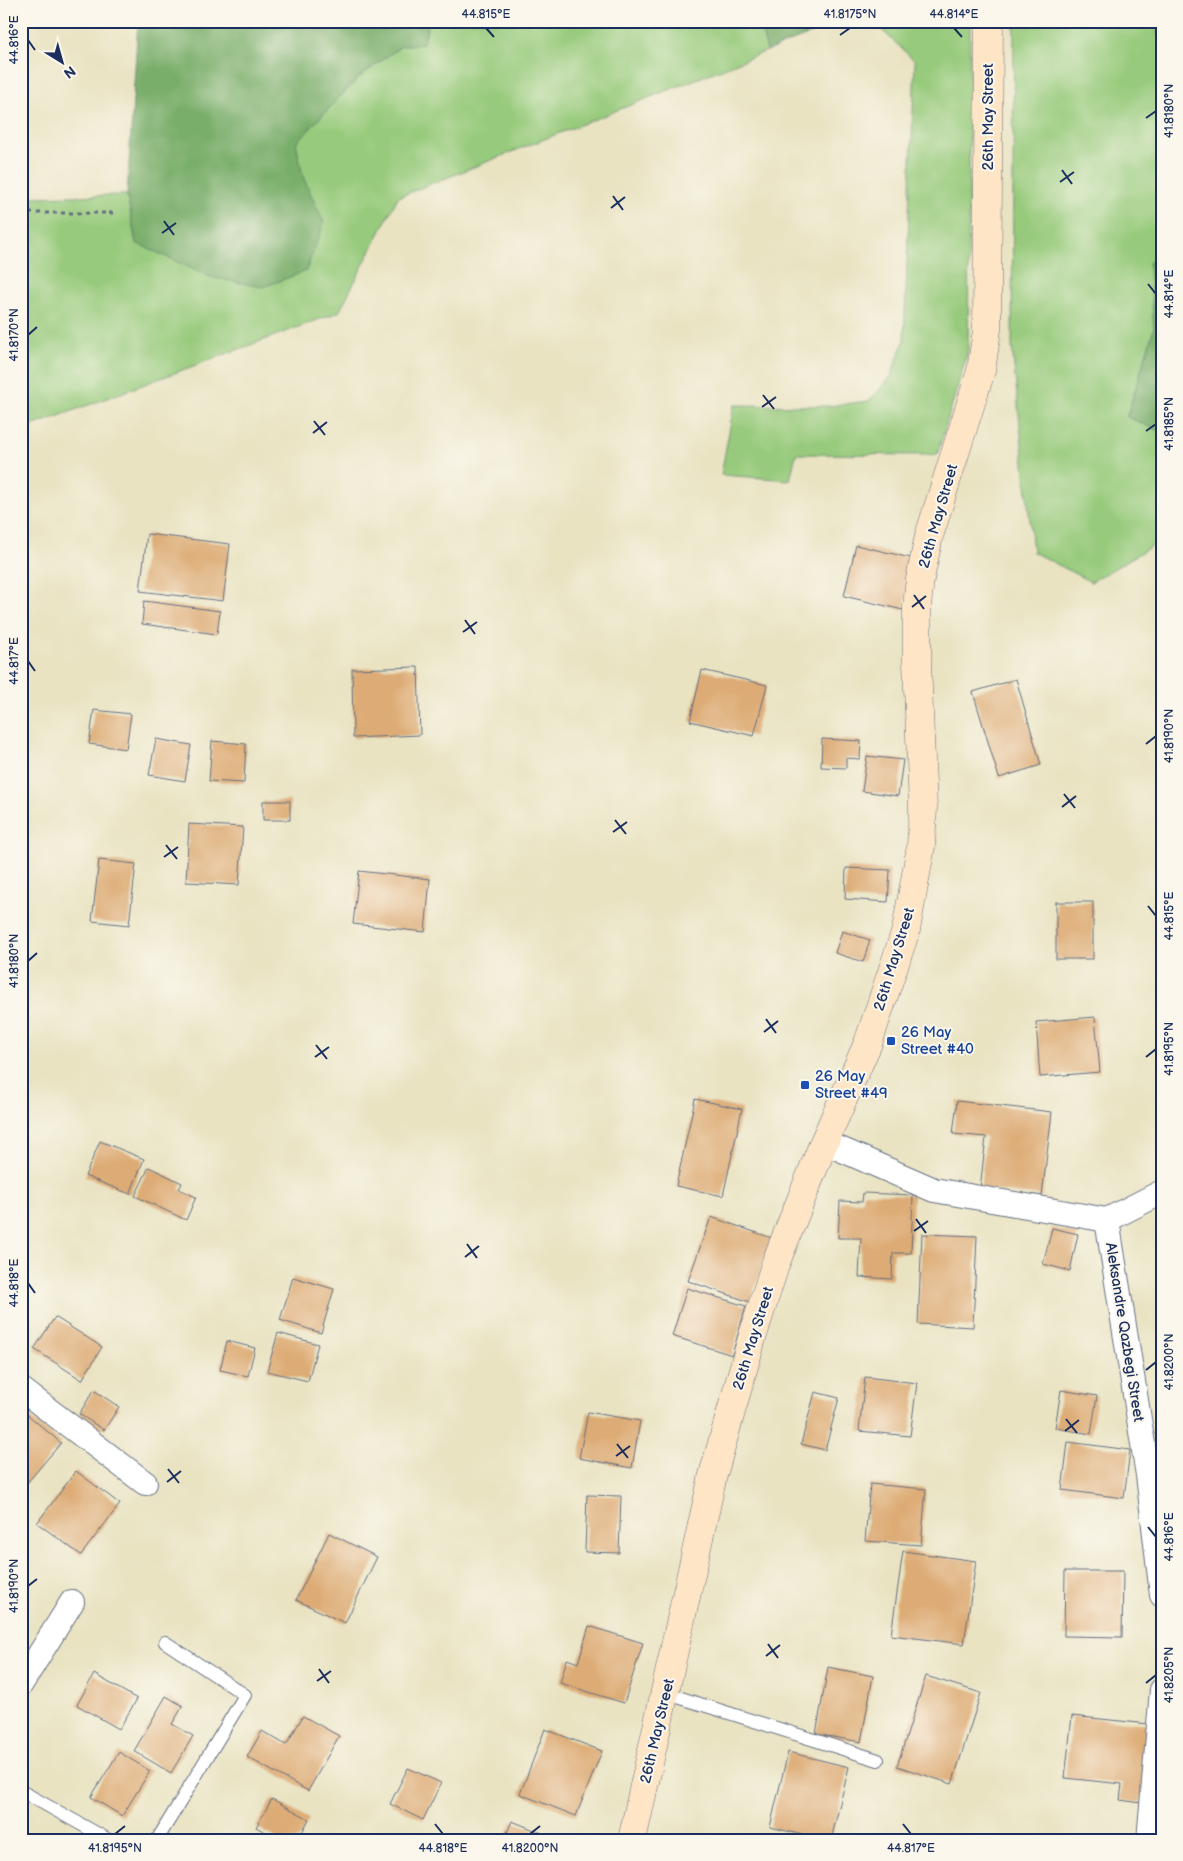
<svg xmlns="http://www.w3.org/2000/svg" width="1183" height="1861" font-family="'Balsamiq Sans',sans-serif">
  <rect width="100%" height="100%" fill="#fbf7ec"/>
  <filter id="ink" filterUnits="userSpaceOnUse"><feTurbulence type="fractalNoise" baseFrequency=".02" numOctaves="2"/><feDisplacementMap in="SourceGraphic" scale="10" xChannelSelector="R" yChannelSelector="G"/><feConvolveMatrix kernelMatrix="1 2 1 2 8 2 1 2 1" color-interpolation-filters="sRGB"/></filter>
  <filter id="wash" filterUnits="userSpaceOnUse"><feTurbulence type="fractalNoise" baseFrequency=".0096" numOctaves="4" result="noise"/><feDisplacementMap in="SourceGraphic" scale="20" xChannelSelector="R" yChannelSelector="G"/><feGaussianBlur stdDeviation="1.12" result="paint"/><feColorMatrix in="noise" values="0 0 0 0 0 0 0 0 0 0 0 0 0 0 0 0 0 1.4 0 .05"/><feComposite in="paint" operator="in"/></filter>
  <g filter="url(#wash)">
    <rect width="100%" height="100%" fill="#e9e3c2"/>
    <g fill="#97ca7b" stroke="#597c6c">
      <polygon points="429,21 759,21 767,51 398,197 339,312 21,430 21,197 127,195 136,243 324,223 302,177 296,143 358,78 401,46 423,43"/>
      <polygon points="872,21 970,21 968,351 937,455 796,454 790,480 721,475 734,405 830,406 869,401 890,378 904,341 915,61"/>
      <polygon points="1014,21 1162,21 1157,33 1162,50 1162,246 1149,264 1154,329 1127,416 1162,432 1162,540 1091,582 1033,552 1012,346"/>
    </g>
    <g fill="#79ae6b" stroke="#4a6e64">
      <polygon points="138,21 429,21 423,43 401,46 358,78 296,143 303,177 324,223 306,271 263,287 210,277 136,243 127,195"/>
      <polygon points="759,21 843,21 767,51"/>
      <polygon points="1162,246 1162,432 1127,417 1154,329 1149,264"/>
    </g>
    <g id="blocks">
      <g fill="#ddab75">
        <polygon points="147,534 230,544 223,601 140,591"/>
        <polygon points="856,545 915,559 903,610 844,596"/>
        <polygon points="144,601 220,611 217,634 142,624"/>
        <polygon points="418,667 420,735 353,738 352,669"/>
        <polygon points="702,670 767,685 754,736 690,721"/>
        <polygon points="1016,679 1041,765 999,778 973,692"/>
        <polygon points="94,710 131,714 126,749 89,744"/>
        <polygon points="156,739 191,745 185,781 149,775"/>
        <polygon points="822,739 861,741 860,759 846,758 846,768 821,767"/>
        <polygon points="212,741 246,744 244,783 209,781"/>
        <polygon points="867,756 903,760 898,796 862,791"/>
        <rect x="263" y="801" width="27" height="19"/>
        <polygon points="189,824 243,827 239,885 186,882"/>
        <polygon points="99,860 136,864 129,925 92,921"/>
        <polygon points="846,868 890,870 888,902 845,899"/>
        <polygon points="359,871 430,879 425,932 353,924"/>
        <rect x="1056" y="902" width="37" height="57"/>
        <polygon points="842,931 870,940 863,962 835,953"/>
        <polygon points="1095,1017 1100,1072 1040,1077 1036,1022"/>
        <polygon points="695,1099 742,1109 723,1196 676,1186"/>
        <polygon points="957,1101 1052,1112 1042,1196 980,1189 986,1137 953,1134"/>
        <polygon points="100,1141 144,1159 130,1194 85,1176"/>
        <polygon points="149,1167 182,1183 179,1189 196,1197 186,1220 135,1196"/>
        <polygon points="863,1193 913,1195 911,1253 893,1253 892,1279 859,1277 861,1238 838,1238 840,1201 862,1202"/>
        <polygon points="711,1217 772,1238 750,1302 688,1281"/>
        <polygon points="1052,1228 1078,1234 1070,1271 1043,1264"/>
        <polygon points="922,1234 977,1236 973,1327 918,1324"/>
        <polygon points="293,1277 334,1289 321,1333 280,1320"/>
        <polygon points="21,1286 28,1289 21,1303"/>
        <polygon points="687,1288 746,1306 732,1355 672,1336"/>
        <polygon points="55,1317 102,1347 82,1380 34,1349"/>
        <polygon points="278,1333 318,1344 308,1381 267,1371"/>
        <polygon points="227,1341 255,1348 248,1376 220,1370"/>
        <polygon points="865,1377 917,1383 910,1436 859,1431"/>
        <polygon points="94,1390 119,1407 104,1430 79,1414"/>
        <polygon points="1061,1390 1097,1396 1091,1434 1055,1428"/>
        <polygon points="815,1392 839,1398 825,1450 801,1444"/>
        <polygon points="21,1409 61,1443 26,1484 21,1479"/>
        <polygon points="588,1412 640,1421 632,1468 579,1458"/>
        <polygon points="1068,1442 1130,1450 1124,1498 1062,1490"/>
        <polygon points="76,1471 120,1504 81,1555 37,1523"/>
        <polygon points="870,1484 926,1489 921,1545 865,1541"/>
        <polygon points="587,1495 621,1496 619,1553 585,1552"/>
        <polygon points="329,1533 377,1557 345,1623 296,1600"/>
        <polygon points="903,1551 976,1561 964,1644 891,1635"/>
        <polygon points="1065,1571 1123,1571 1122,1637 1064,1636"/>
        <polygon points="589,1626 643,1643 624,1703 560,1683 567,1659 578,1663"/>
        <polygon points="828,1667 873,1676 861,1742 816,1734"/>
        <polygon points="94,1674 137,1699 119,1729 77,1705"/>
        <polygon points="926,1676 981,1693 952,1784 897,1766"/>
        <polygon points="166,1696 183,1706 172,1724 193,1736 171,1773 134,1751"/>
        <polygon points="303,1716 339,1736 308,1791 247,1757 262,1731 286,1745"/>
        <polygon points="1072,1716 1149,1724 1141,1803 1120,1800 1122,1784 1065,1778"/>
        <polygon points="545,1729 602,1751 576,1816 520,1794"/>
        <polygon points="119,1752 150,1771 122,1816 91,1797"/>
        <polygon points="788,1752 849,1767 831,1840 824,1840 770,1827"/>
        <polygon points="408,1768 441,1783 423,1820 390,1804"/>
        <polygon points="272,1799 309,1819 298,1840 280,1840 256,1827"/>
        <polygon points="512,1821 559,1840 504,1840"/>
      </g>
    </g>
  </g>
  <g filter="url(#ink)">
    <use href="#blocks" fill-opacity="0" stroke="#636e81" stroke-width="1"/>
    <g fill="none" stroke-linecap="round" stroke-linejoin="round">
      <defs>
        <g id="lane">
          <polyline points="665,1693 878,1760"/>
          <polyline points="21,1791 109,1840"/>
          <polyline points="157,1840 245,1695 165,1642"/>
        </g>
        <g id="street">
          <polyline points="824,1142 934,1190 1107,1220"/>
          <polyline points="1107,1220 1148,1475 1162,1595"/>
          <polyline points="1107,1220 1162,1192"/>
          <polyline points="21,1389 145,1483"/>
          <polyline points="21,1684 72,1602"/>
          <polyline points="1149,1840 1162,1690"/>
        </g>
        <polyline id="secondary" points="632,1840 713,1475 752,1338 776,1262 824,1142 868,1043 906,930 921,846 923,808 917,663 917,606 920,579 929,536 981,371 987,330 989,21"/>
      </defs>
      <use href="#lane" stroke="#636e81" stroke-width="14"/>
      <use href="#street" stroke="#636e81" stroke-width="26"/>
      <use href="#secondary" stroke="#636e81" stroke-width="29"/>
      <polyline stroke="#636e81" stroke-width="3" stroke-dasharray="4 4" stroke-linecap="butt" points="21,213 116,213"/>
      <use href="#lane" stroke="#fff" stroke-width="12"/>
      <use href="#street" stroke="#fff" stroke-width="24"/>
      <use href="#secondary" stroke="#fee5c5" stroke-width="28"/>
    </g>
  </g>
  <path fill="none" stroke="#1b2f5e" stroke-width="2" d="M486,28L494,37M954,28L962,37M840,35L850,28M28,40L35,50M1146,118L1156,111M1062,170L1072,184M1060,182L1074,172M613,196L623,210M611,208L625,197M164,221L174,235M162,233L176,223M1148,284L1156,294M28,335L37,327M763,395L774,409M762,407L776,397M314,421L325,435M1146,431L1156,424M313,433L327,422M914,595L924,609M912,607L926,596M465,620L475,634M463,632L477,622M28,661L35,671M1146,744L1156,736M1064,794L1075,808M1062,807L1076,796M615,820L626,834M613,832L627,822M166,845L177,859M164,857L178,847M1148,906L1156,916M28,961L37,953M766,1019L776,1033M764,1032L778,1021M316,1045L327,1059M315,1057L329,1047M1146,1057L1156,1049M916,1219L926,1233M914,1231L928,1221M467,1244L477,1258M465,1257L479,1246M28,1283L35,1293M1146,1370L1156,1362M1066,1419L1077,1433M1065,1431L1079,1420M617,1444L628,1458M616,1456L630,1446M168,1469L179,1483M167,1482L181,1471M1148,1527L1156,1537M28,1586L37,1579M768,1644L778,1658M766,1656L780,1645M319,1669L329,1683M317,1681L331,1671M1146,1683L1156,1675M435,1824L443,1834M903,1824L911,1834M115,1834L125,1826M530,1834L540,1826"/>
  <g fill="#1a4fb4" stroke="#fbf7ec" stroke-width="2">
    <rect x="886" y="1036" width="10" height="10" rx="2.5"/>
    <rect x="800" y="1080" width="10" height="10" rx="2.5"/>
  </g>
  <g text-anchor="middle" stroke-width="4" stroke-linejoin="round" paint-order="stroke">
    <g font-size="15" fill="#1b2f5e" stroke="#fbf7ec">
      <text transform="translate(988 117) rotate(-90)" y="5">26th May Street</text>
      <text transform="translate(938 516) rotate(-74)" y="5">26th May Street</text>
      <text transform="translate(894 959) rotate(-73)" y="5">26th May Street</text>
      <text transform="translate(1125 1332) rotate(81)" y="5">Aleksandre Qazbegi Street</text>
      <text transform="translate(753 1338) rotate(-73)" y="5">26th May Street</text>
      <text transform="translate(657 1731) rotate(-77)" y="5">26th May Street</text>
    </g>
    <g font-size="15" fill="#164399" stroke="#fbf7ec" text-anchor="start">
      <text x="901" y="1037">26 May<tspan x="901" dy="17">Street #40</tspan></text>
      <text x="815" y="1081">26 May<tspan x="815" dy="17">Street #49</tspan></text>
    </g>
  </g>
  <rect width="1183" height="1861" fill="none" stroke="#fbf7ec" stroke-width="55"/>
  <g transform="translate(62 62) rotate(143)" stroke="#fbf7ec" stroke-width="4" paint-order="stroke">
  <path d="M0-4L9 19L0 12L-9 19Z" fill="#1b2f5e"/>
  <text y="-8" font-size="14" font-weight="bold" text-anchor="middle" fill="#1b2f5e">N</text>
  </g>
  <rect x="28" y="28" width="1128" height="1806" fill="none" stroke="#1b2f5e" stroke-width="2"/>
  <g font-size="12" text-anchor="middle" fill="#1b2f5e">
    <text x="486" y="18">44.815°E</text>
    <text x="850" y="18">41.8175°N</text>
    <text x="954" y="18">44.814°E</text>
    <text transform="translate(14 40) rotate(-90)" y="4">44.816°E</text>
    <text transform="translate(1169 111) rotate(-90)" y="4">41.8180°N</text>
    <text transform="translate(1169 294) rotate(-90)" y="4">44.814°E</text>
    <text transform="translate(14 335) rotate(-90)" y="4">41.8170°N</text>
    <text transform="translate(1169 424) rotate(-90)" y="4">41.8185°N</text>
    <text transform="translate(14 661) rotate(-90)" y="4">44.817°E</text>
    <text transform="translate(1169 736) rotate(-90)" y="4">41.8190°N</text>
    <text transform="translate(1169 916) rotate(-90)" y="4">44.815°E</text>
    <text transform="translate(14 961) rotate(-90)" y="4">41.8180°N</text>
    <text transform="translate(1169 1049) rotate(-90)" y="4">41.8195°N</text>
    <text transform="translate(14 1283) rotate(-90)" y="4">44.818°E</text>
    <text transform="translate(1169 1362) rotate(-90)" y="4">41.8200°N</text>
    <text transform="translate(1169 1537) rotate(-90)" y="4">44.816°E</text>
    <text transform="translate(14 1586) rotate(-90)" y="4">41.8190°N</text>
    <text transform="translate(1169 1675) rotate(-90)" y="4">41.8205°N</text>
    <text x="115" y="1852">41.8195°N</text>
    <text x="443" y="1852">44.818°E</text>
    <text x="530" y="1852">41.8200°N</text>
    <text x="911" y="1852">44.817°E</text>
  </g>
</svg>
